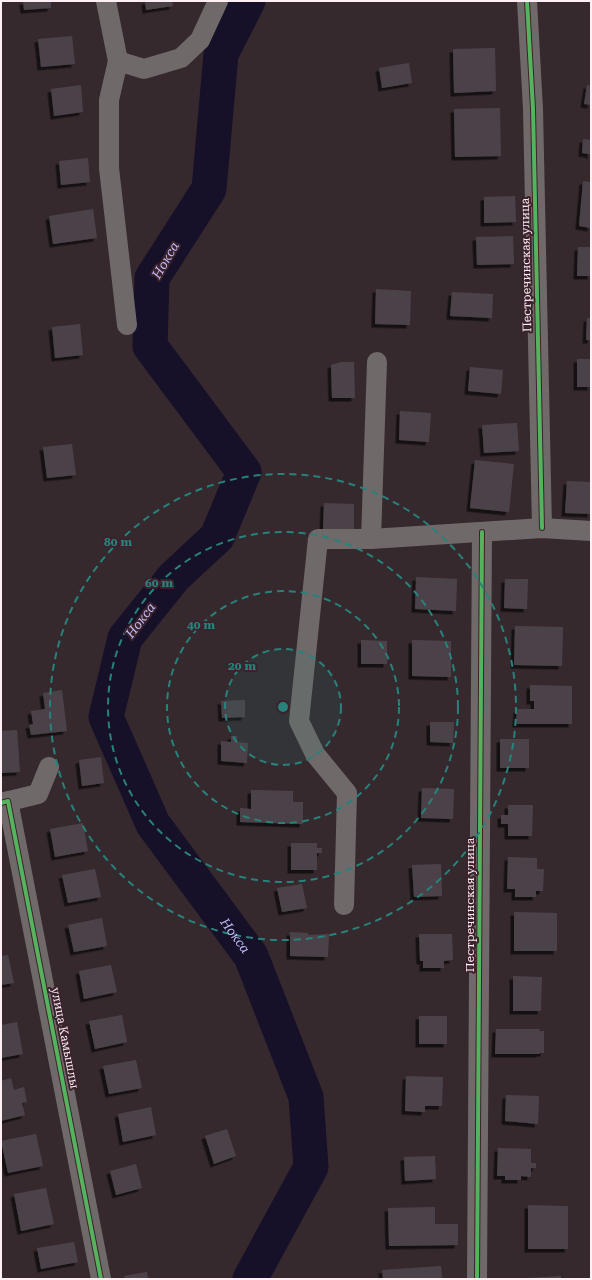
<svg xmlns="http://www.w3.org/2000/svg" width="592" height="1280" font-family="'Roboto Serif',serif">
  <defs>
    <filter id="shadow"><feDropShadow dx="-3.5" dy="3.5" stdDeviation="0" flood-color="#0009"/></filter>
  </defs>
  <rect width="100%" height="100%" fill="#35292e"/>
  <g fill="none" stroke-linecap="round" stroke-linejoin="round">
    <path stroke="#161029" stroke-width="35" id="s1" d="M248,1L221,54L209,189L152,278L150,346L244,472L217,537L174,577L125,638L106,717L153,824L251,956L306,1097L311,1167L250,1279"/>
  </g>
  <g fill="#4c4349" filter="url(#shadow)">
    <polygon points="23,1 51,1 51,8 24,10"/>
    <polygon points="145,1 172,1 173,6 146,10"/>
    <polygon points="72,36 75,64 41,67 38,39"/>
    <polygon points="495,48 496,91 454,93 453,49"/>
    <polygon points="409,63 412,83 382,88 379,68"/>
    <polygon points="81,85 83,112 54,116 51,89"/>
    <polygon points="587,85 591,86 591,105 584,104"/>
    <polygon points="500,108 501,156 455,157 454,109"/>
    <polygon points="583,139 591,140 591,156 589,154 582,153"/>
    <polygon points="88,158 90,182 61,185 59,161"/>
    <polygon points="583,181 591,182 591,228 579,226"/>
    <polygon points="515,196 516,222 484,223 484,197"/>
    <polygon points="93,209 97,238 53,244 49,216"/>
    <polygon points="513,236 514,264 477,265 476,237"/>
    <polygon points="578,247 591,247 591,276 577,276"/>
    <polygon points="376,289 411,291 410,325 375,324"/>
    <polygon points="452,292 493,294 492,318 450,316"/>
    <polygon points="587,318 591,318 591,340 586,340"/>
    <polygon points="80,324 83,355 55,358 52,327"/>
    <rect x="577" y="359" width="14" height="28"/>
    <polygon points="341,362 354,362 355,398 332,398 331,365"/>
    <polygon points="470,367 503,370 501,394 468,391"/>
    <polygon points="400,411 431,413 429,442 399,440"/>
    <polygon points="517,423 519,451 484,453 482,425"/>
    <polygon points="72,444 76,475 47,478 43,447"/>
    <polygon points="475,460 514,464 509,512 470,508"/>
    <polygon points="567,481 591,482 591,514 565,513"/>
    <polygon points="324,503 354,504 354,530 323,529"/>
    <polygon points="416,577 457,579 456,611 415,609"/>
    <polygon points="505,579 528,579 527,609 504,608"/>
    <polygon points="515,626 563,627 562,666 514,665"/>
    <polygon points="361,640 387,641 387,664 361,664"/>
    <polygon points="412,640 451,641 451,677 412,676"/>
    <polygon points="530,685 572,686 572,724 516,724 517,709 534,709 534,701 530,701"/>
    <polygon points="62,690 67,731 31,735 29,725 33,724 31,711 45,709 43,693"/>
    <polygon points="245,700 245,717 222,718 221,701"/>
    <polygon points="430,722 454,722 453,743 430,742"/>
    <polygon points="17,730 20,772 2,773 1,731"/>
    <polygon points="231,736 237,736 237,742 248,743 247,763 221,761 221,741 231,742"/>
    <rect x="500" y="739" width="29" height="29"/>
    <polygon points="101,757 104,783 82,786 79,760"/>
    <polygon points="422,788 454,789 453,819 421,818"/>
    <polygon points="251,790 293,791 293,802 303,802 303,824 240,822 240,808 251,809"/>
    <polygon points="508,805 533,805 532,836 508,836 508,824 501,824 501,815 508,815"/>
    <polygon points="83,823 88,851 55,857 50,829"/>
    <polygon points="291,843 317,843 317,848 322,848 322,853 317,853 317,870 291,870"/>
    <polygon points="508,857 537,858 537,869 544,869 543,891 536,891 536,897 515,897 515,889 507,889"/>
    <polygon points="441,864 442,896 414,897 412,865"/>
    <polygon points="95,869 101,897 68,903 62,875"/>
    <polygon points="302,884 307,908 282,912 277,888"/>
    <polygon points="514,912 557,913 557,951 514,951"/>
    <polygon points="102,918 107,946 74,952 68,925"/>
    <polygon points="290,932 308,933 308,935 329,934 328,957 290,956"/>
    <polygon points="419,934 452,934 453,960 444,961 444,968 423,968 423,961 420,961"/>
    <polygon points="8,955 14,983 1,985 1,956"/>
    <polygon points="111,965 117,992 84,999 79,971"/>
    <polygon points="513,976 542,977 541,1011 513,1011"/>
    <polygon points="122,1015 127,1042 95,1049 89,1021"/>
    <rect x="419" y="1016" width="28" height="28"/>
    <polygon points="17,1022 23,1054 1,1058 1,1025"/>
    <polygon points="496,1029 540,1029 539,1031 544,1031 544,1053 539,1053 540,1054 495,1054"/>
    <polygon points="136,1060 142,1088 109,1094 103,1066"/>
    <polygon points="406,1076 443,1077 442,1106 425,1106 425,1112 405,1111"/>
    <polygon points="11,1078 14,1090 24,1087 27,1102 22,1103 25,1115 1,1121 1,1081"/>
    <polygon points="506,1095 539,1096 538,1124 505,1121"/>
    <polygon points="151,1107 156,1135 123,1142 118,1114"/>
    <polygon points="227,1129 236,1156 214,1164 205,1136"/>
    <polygon points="36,1134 43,1166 8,1173 1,1141"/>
    <polygon points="498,1148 531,1149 531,1163 536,1163 536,1168 531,1168 531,1177 521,1176 521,1180 505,1180 505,1176 497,1176"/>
    <polygon points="435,1156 436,1179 405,1181 404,1157"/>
    <polygon points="136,1164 142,1188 116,1195 110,1171"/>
    <polygon points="46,1188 54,1224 21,1231 14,1194"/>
    <polygon points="528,1205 568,1206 568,1249 528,1249"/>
    <polygon points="435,1207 435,1224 458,1224 458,1245 389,1246 388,1208"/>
    <polygon points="74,1242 78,1262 41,1269 37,1248"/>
    <polygon points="441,1266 442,1279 383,1279 382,1270"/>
    <polygon points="147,1272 148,1279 125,1279 124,1276"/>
    <polygon points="561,1276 561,1279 527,1279 527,1278"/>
  </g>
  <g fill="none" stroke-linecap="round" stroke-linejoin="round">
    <g stroke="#706969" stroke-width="20">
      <polyline points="106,1 118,61 109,100 109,168 127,325"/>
      <polyline points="527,1 533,109 542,528"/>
      <polyline points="118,61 144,69 181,58 200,40 218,1"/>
      <polyline points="371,539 377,362"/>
      <polyline points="8,801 101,1279"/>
      <polyline points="1,803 38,794 49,767"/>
      <polyline points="344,905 347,793 315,754 299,721 318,539 371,539 542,528 591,531"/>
      <polyline points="477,1279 482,532"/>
    </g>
    <defs>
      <g id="cycleway">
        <polyline points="527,1 533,109 542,528"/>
        <polyline points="1,803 8,801 101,1279"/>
        <polyline points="477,1279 482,532"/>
      </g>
    </defs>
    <use href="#cycleway" stroke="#3b232d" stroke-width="6"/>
    <use href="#cycleway" stroke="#56b35d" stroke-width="4"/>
  </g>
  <circle cx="283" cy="707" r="58" fill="#27827b" fill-opacity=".12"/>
  <g fill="none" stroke="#27827b" stroke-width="2" stroke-dasharray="7 5">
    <circle cx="283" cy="707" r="58"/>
    <circle cx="283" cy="707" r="116"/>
    <circle cx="283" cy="707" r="175"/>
    <circle cx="283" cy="707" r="233"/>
  </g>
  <g text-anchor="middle" stroke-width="4" stroke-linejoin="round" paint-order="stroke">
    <g font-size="12" fill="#fdeff4" stroke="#3b232d">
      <text transform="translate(526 265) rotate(-91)" y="4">Пестречинская улица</text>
      <text transform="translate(470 905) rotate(-90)" y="4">Пестречинская улица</text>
      <text transform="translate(65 1038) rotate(79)" y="4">улица Камышлы</text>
    </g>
    <g font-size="13" font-style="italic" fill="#c4befa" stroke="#3b232d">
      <text transform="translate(165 260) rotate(-60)" y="5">Нокса</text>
      <text transform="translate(140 620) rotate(-53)" y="5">Нокса</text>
      <text dy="5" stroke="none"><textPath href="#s1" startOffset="1070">Нокса</textPath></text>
    </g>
  </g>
  <circle cx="283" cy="707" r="6" fill="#27827b" stroke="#3b232d" stroke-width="2"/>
  <g font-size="12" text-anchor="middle" font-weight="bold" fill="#27827b" stroke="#3b232d" stroke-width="4" stroke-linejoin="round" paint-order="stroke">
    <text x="118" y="546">80 m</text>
    <text x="159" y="587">60 m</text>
    <text x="201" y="629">40 m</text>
    <text x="242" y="670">20 m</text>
  </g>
  <rect width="592" height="1280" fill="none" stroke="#fdeff4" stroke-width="4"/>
</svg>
